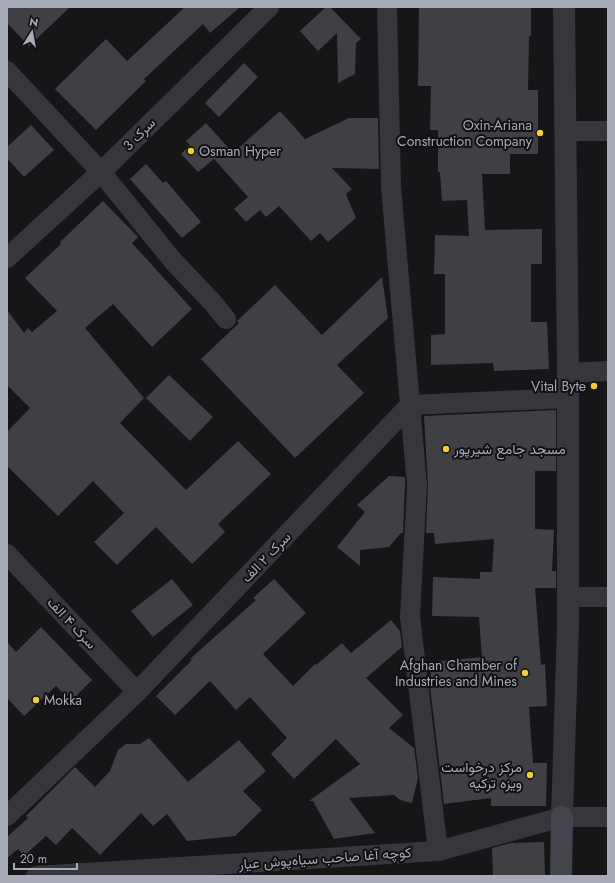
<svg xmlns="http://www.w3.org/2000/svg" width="615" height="883" font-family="Jost,Vazirmatn,sans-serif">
  <rect width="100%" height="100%" fill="#161517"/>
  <g fill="#403f44">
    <polygon points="7,7 70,7 29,46 7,23"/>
    <polygon points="185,7 240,7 210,33 203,24 144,79 146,81 96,130 55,89 106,39 127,61"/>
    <polygon points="326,7 330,7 361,39 356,43 355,74 338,83 337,33 318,51 300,31"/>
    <polygon points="419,7 531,7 531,36 529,36 528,90 538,90 538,154 510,154 510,174 482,174 485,230 542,229 542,264 531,264 531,322 547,322 549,369 494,371 493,363 431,365 431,335 445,334 445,274 434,274 435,235 469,236 467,200 442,201 440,172 438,172 438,130 430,130 431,86 418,86"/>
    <polygon points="244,63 258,77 219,117 205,103"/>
    <polygon points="280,111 305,139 349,118 378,118 379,169 332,168 352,189 346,194 356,218 328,242 320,233 311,241 279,206 266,217 260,210 246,222 234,209 248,197 214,159 198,172 181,154 190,145 186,141 206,123 233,153"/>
    <polygon points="31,125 54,150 24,177 7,158 7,147"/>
    <polygon points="146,164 163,183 166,181 201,222 182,238 130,179"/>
    <polygon points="103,201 138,237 132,243 192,309 152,347 113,304 85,328 144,398 120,423 186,490 238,441 271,474 218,524 225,532 192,564 156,527 117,565 94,542 124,513 93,481 58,516 7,466 7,432 30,408 7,385 7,310 24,333 28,328 32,332 57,311 25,278 61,244 60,242"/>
    <polygon points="382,277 388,318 337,365 364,393 295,458 201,359 239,323 237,321 275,285 322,335"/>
    <polygon points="169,375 213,417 190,441 146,398"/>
    <polygon points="556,410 556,471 535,471 535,529 554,530 552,571 556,571 556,588 535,588 541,665 545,664 547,706 529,707 533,763 547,763 546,806 491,806 491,798 444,804 430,686 431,662 482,657 479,617 432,616 433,577 480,579 480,572 492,572 494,539 435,544 434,533 426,533 428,486 424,416"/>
    <polygon points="389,476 405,477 405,485 403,533 401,533 389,547 360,550 360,566 337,547 365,512 357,505"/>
    <polygon points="172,579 193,605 153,637 131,611"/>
    <polygon points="274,579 306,613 263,654 293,686 315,664 316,665 342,643 351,653 391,620 400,631 402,647 366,678 403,715 389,728 414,748 418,778 412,803 400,800 394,795 349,798 375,833 334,839 313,801 309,801 360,764 336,739 294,779 271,754 287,738 250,697 236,710 210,681 175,715 156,696 192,660 190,659 256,600 253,598"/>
    <polygon points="41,627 92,680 71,701 56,686 24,716 7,698 7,642 16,652"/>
    <polygon points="149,738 188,782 239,740 266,771 243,791 262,810 235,836 187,841 167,814 153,826 141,813 100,855 72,828 56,845 46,836 24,856 18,849 7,858 7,837 28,818 26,816 75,767 95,787 110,771 118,750 126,744 140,744"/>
    <polygon points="544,842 545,876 493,876 492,848 511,843"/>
  </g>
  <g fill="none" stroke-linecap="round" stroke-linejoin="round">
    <g stroke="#36363c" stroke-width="20">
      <polyline points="387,7 391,187 417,485 410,617 438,851"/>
      <polyline points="7,71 101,172 174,262 213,303 226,319"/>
      <polyline points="566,131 608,131"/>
      <polyline points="7,258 101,172 269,7"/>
      <polyline points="568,373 608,371"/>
      <polyline points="7,554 137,692"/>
      <polyline points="568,597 608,597"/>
      <polyline points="7,816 137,692 410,405 568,398"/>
      <polyline points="36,876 438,851 562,817 608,817"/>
    </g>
    <polyline stroke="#36363c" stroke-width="22" points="562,817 568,624 568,373 564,7"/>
    <polyline stroke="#44454c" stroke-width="22" points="561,876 562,817"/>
  </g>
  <g fill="#f1ce34" stroke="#111012" stroke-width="1.5">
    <circle cx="540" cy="133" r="4"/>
    <circle cx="191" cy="151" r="4"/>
    <circle cx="594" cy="386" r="4"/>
    <circle cx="446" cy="449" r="4"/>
    <circle cx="525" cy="673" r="4"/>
    <circle cx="36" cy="700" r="4"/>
    <circle cx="530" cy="775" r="4"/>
  </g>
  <g text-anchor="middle" stroke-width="4" stroke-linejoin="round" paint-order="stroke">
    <g font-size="14" fill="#a7aab7" stroke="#111012" text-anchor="end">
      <text x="532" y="130">Oxin-Ariana<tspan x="532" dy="16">Construction Company</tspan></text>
      <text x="199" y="156" text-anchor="start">Osman Hyper</text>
      <text x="586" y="391">Vital Byte</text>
      <text x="454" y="454" text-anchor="start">مسجد جامع شیرپور</text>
      <text x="517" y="670">Afghan Chamber of<tspan x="517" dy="16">Industries and Mines</tspan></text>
      <text x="44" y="705" text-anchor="start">Mokka</text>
      <text x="522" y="772">مرکز درخواست<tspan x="522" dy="16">ویزه ترکیه</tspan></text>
    </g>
    <g font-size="14" fill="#a7aab7" stroke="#111012">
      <text transform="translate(139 134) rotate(-45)" y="5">سرک 3</text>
      <text transform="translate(266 557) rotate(-46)" y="5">سرک ۲ الف</text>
      <text transform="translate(72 623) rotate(47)" y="5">سرک ۴ الف</text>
      <text transform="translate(325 858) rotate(-4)" y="5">کوچه آغا صاحب سیاه‌پوش عیار</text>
    </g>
  </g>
  <rect width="615" height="883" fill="none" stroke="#a7aab7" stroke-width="16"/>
  <g transform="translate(32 32) rotate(11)" stroke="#111012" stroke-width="3" paint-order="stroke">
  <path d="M0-3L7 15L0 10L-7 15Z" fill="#a7aab7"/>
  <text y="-6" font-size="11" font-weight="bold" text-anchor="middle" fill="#a7aab7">N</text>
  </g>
  <path d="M14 863v6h63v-6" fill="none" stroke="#a7aab7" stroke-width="2"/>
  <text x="20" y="863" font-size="12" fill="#a7aab7" stroke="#111012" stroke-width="3" paint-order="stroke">20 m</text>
</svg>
